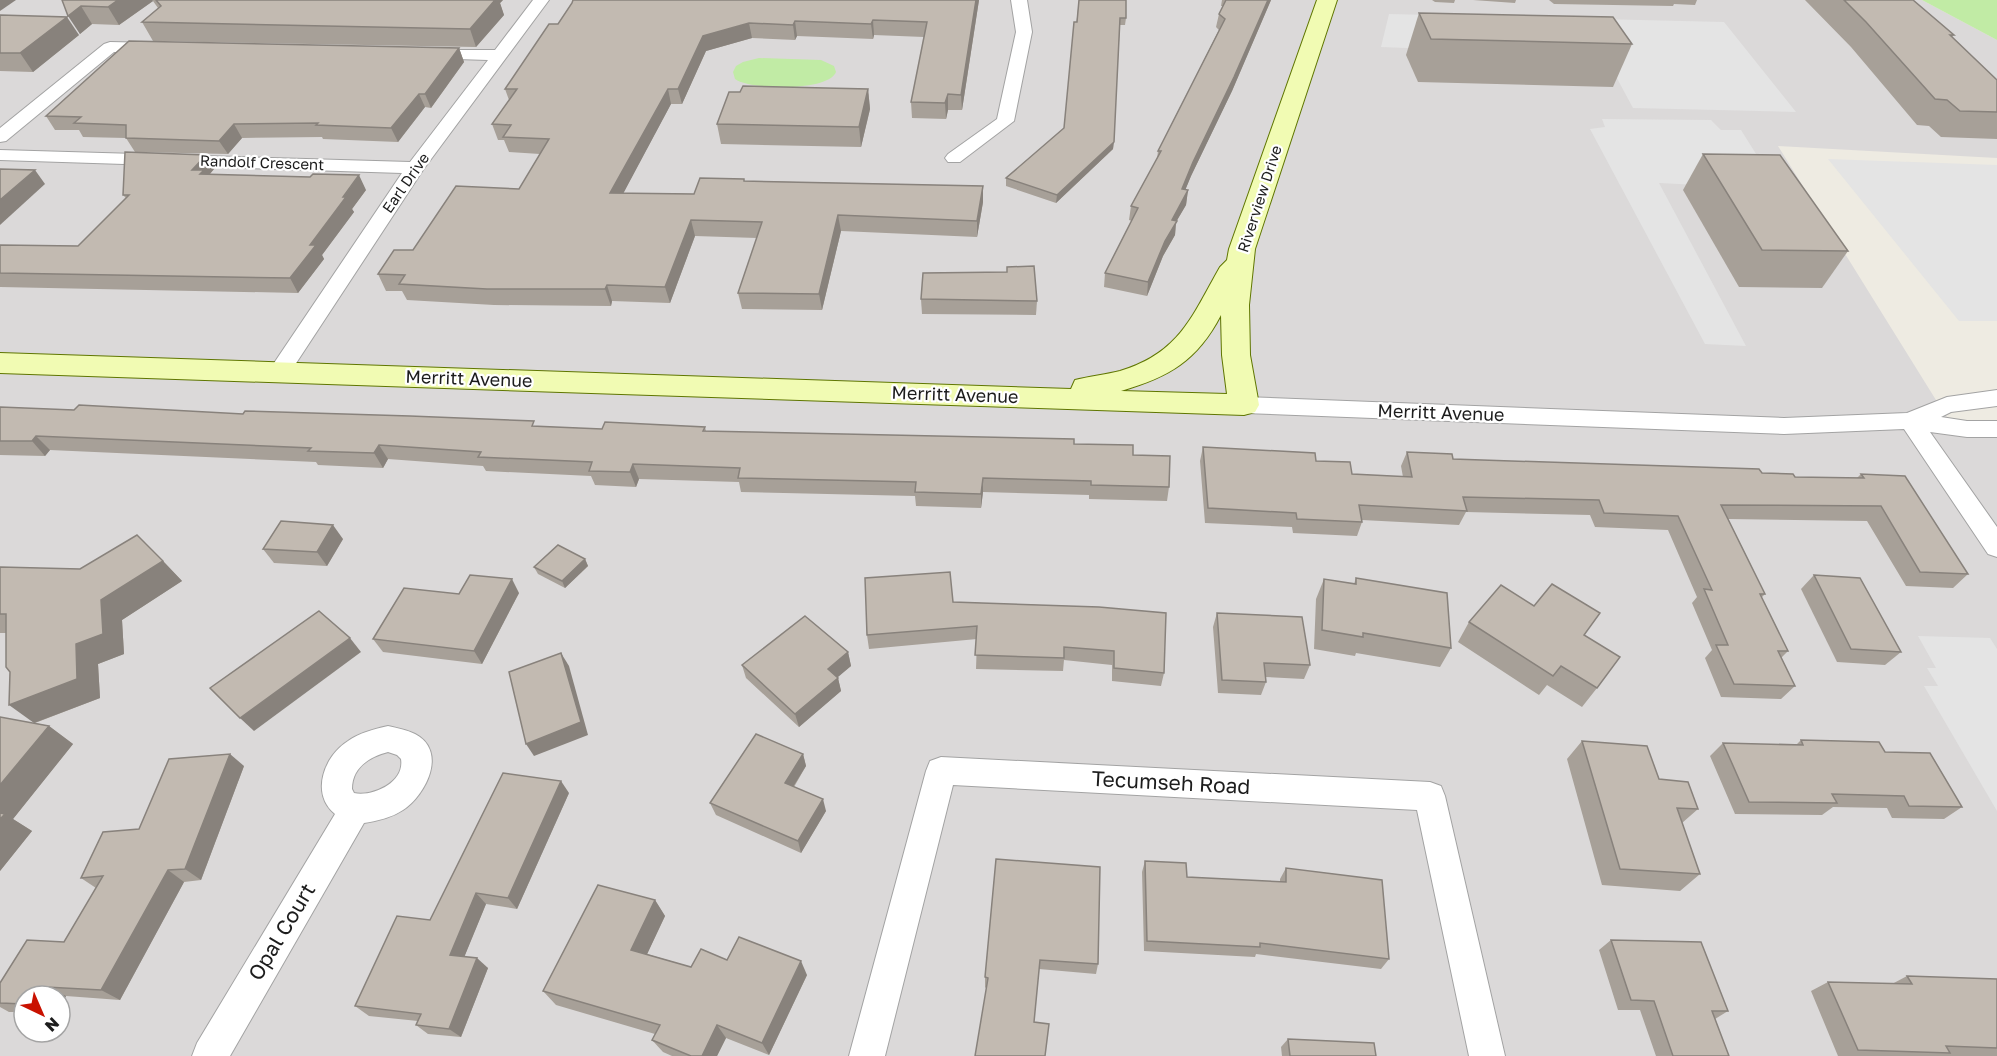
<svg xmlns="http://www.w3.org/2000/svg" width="1997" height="1056" font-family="'Golos Text',sans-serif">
  <rect width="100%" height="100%" fill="#eeebe2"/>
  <path fill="#dbd9d9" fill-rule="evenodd" d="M0,0H1922L1997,40V158L1778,146L1959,437L1997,438V1056H0ZM24,996H60V1032H24Z"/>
  <g fill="#c1eba5">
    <polygon points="1922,0 1997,0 1997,40"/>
    <path d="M759,58L821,60L834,66L836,72C828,92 749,90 735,79L733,72L736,66L743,62Z"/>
  </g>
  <g fill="#e4e4e4">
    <polygon points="1389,14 1724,22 1796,112 1633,108 1605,56 1381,47"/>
    <polygon points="1602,119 1711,120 1721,130 1741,130 1770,176 1758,188 1659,183 1746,346 1705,344 1590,129 1605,127"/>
    <polygon points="1828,159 1997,165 1997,321 1959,321"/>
    <polygon points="1918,636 1990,638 1997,649 1997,811 1924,686 1938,686 1927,668 1936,668"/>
  </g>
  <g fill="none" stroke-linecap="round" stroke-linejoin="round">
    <defs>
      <g id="street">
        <polygon points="533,0 549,0 423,170 287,377 279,380 271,377 268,372 402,173 0,160 0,150 410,162 488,60 426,58 420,56 418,53 420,50 495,50"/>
        <polygon points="1011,0 1027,0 1032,32 1014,121 960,162 948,162 945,158 948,154 997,119 1016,32"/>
        <polygon points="110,42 156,43 164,48 156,53 114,52 6,141 0,142 0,128 104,44"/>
        <polygon points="1997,390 1997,406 1951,412 1941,417 1967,421 1997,421 1997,437 1967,437 1930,432 1997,527 1997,557 1988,554 1904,429 1784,434 1244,413 1236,411 1232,405 1236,399 1244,397 1784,418 1907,413 1947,397"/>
        <path d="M388,726C397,728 407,730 415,734C448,751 426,795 403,810C391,818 377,821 364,823L230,1056H192L197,1043L335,814C310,794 324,756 348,741C359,733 374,729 388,726ZM388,752L397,755L401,759C405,782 373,797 354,793L352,789C352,768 369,757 388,752Z"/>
        <polygon points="941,757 1430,782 1441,786 1445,796 1505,1056 1469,1056 1417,810 953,785 885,1056 849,1056 926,771 930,761"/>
      </g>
      <path id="secondary" d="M1317,0H1337L1255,249L1249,305L1250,355L1259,405L1255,412L1244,415L0,373V353L1071,389L1075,380C1090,376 1105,375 1120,371C1180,353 1192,316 1220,267L1227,260L1229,249ZM1221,315L1222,355L1227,394L1121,391C1169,377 1197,361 1221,315Z"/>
    </defs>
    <use href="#street" stroke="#a3a3a3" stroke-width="2"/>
    <use href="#secondary" stroke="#5f7601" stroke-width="2"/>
    <use href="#street" fill="#fff" fill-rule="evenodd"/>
    <use href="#secondary" fill="#f1fbb3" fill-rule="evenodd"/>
  </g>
  <g fill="#a7a098">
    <polygon points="62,0 503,0 500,3 504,15 476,47 153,41 142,22 158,8 153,1 119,25 92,24 80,34"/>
    <polygon points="979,0 962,110 948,110 946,119 912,118 911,102 924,37 874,35 873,39 797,36 795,40 752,38 706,51 682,104 671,104 623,193 694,194 745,181 983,186 983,202 977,237 841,231 822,310 742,309 738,293 757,238 695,236 670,303 612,301 611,306 494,305 407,300 402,291 386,291 378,274 413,250 519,189 540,154 509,152 504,140 498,140 492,124 509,100 505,89 558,24"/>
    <polygon points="1079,0 1126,18 1125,25 1120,25 1113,149 1056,203 1006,186 1006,178 1064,128"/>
    <polygon points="1222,0 1271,0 1232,91 1191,176 1185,190 1188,190 1186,205 1176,222 1175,235 1163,256 1147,296 1104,287 1105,273 1132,221 1129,220 1131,206 1157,159 1158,151 1219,30 1216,27 1219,14 1223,6 1221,6"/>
    <polygon points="1432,0 1455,0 1454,3 1435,2"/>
    <polygon points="1473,0 1516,0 1515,3"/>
    <polygon points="1549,0 1697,0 1695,5 1674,4 1673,6 1554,4"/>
    <polygon points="1805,0 1913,0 1954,35 1952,37 1997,112 1997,139 1941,137 1929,126 1917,125 1851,47"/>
    <polygon points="1419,13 1632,44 1613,87 1418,82 1406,55"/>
    <polygon points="0,15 79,35 33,72 0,71"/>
    <polygon points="459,48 464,62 431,108 425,107 398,142 323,139 322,137 242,138 228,154 135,152 126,138 83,137 79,130 55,130 46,116"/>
    <polygon points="868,89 870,109 861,147 721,144 717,124"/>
    <polygon points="1703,154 1848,251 1822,288 1739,287 1683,190"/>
    <polygon points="214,169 210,174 366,190 352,209 354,212 322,255 324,259 298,293 0,287 0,245 78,246 126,198 123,195"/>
    <polygon points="921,299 1037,301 1036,315 922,314"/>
    <polygon points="0,407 74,410 243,414 602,429 705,427 706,431 1074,444 1133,455 1169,487 1167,501 1089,499 1089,495 983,492 981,508 916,506 915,496 741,492 739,482 639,479 636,487 595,485 591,476 486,471 483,466 388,459 383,468 318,465 316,462 50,450 45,456 0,455"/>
    <polygon points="1203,447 1316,461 1352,474 1403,477 1401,466 1407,452 1453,459 1762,473 1795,477 1857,478 1861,474 1968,574 1953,588 1906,586 1867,521 1728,519 1765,594 1761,598 1788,651 1781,658 1795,686 1781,699 1721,697 1705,658 1712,650 1692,603 1697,597 1668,530 1595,527 1590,515 1466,512 1459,525 1362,520 1362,522 1357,536 1293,533 1292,527 1205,523 1200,461"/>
    <polygon points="343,539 327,566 274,563 263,549"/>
    <polygon points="585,559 588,566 565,588 538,574 534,567"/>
    <polygon points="163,561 182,581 122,620 124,654 98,664 100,698 35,723 49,726 73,744 13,819 32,831 0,871 34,723 10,672 6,633 0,633 0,567 80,569"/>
    <polygon points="1814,575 1901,652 1885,665 1837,662 1801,589"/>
    <polygon points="1356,578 1451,648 1440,667 1356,653 1355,656 1314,649 1316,599 1324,579 1354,584"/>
    <polygon points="519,593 482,664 383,652 373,639 459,594"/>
    <polygon points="953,602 1099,607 1164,673 1161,686 1112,681 1112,665 1064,660 1063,671 976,669 977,639 869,649 867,635"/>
    <polygon points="1534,606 1585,635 1597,688 1582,707 1547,685 1539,695 1458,642 1469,622"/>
    <polygon points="1217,613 1310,665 1304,679 1265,677 1266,682 1261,695 1218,693 1213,627"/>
    <polygon points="848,652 851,666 837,677 838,678 841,691 799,727 746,678 742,665"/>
    <polygon points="1801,740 1885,752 1962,807 1944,819 1892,818 1887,808 1833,807 1822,815 1735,814 1710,756 1723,743 1796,745"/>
    <polygon points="1582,741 1659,779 1698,809 1682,823 1700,874 1680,891 1602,885 1567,759"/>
    <polygon points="803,754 806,766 794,787 826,811 801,853 716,815 710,803"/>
    <polygon points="244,766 201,880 184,882 120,1000 66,996 60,1007 60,996 24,996 24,1012 9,1012 0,1007 0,983 64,942 96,888 81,878 139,829"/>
    <polygon points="569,793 517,909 486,904 464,957 488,968 461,1037 428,1034 416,1025 418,1021 369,1016 355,1006 430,920"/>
    <polygon points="996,859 1098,964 1096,974 1039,969 1034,1022 1045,1056 985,987 985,977"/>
    <polygon points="1145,861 1187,877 1280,882 1280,879 1286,868 1389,959 1381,969 1256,954 1255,957 1144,951 1142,872"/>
    <polygon points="655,900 665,916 647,954 691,967 727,960 807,975 769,1055 726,1038 717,1056 672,1056 663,1052 652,1040 655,1034 556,1005 543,991"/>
    <polygon points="1611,940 1728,1011 1715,1019 1729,1056 1656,1056 1640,1010 1618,1010 1599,950"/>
    <polygon points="1907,976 1997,979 1997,1056 1838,1056 1811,991 1828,982 1892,984"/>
    <polygon points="1288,1039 1376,1056 1282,1056 1281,1047"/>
  </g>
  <g fill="#88827c">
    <polygon points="0,0 16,0 0,11"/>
    <polygon points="118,0 152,0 153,1 119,25 108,7"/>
    <polygon points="485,0 503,0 500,3 504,15 476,47 470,29"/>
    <polygon points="976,0 979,0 962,110 961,95"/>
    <polygon points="1268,0 1271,0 1232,91 1191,176 1180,203 1182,189 1193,162"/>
    <polygon points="81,6 92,24 80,34 68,16"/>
    <polygon points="67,17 79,35 33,72 20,53"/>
    <polygon points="873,20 874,35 873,39 871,24"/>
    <polygon points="795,21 797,36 795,40 793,25"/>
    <polygon points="749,23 752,38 706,51 682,104 678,89 703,36"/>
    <polygon points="459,48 464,62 431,108 425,94"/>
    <polygon points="668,89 671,104 615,209 610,193"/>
    <polygon points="868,89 870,109 861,147 859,127"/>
    <polygon points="419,94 425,107 398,142 391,128"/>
    <polygon points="948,94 948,110 946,119 945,103"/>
    <polygon points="234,124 242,138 228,154 219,141"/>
    <polygon points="1114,142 1113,149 1056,203 1057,195"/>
    <polygon points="206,155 214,169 208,176 213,184 192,170"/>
    <polygon points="35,170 45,184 0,225 0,200"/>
    <polygon points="359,175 366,190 352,209 354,212 322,255 324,259 298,293 290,278 310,245"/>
    <polygon points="983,186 983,202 977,237 977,221"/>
    <polygon points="1188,190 1186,205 1176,222 1175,235 1163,256 1147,296 1148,282 1172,220"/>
    <polygon points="838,215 841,231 822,310 819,294"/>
    <polygon points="691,220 695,236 670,303 665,287"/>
    <polygon points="607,285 612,301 611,306 605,289"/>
    <polygon points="36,436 50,450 45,456 32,441"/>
    <polygon points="379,445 388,459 383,468 374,453"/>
    <polygon points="633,464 639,479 636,487 630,472"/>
    <polygon points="983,478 983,492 981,508 981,494"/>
    <polygon points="333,525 343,539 327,566 317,552"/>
    <polygon points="585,559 588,566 565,588 562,581"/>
    <polygon points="163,561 182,581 122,620 124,654 98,664 100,698 34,723 9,705 101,600"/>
    <polygon points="512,579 519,593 482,664 474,651"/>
    <polygon points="350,638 361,652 254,731 240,718"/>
    <polygon points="848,652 851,666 831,683 828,669"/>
    <polygon points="561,653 569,666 588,735 534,756 526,744"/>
    <polygon points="838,678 841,691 799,727 795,714"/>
    <polygon points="49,726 73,744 13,819 32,831 0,871 0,785"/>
    <polygon points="230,754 244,766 201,880 185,869"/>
    <polygon points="803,754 806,766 788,795 785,783"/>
    <polygon points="561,781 569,793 517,909 508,898"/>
    <polygon points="823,799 826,811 801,853 798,841"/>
    <polygon points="168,870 184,882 120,1000 101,990"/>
    <polygon points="476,893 486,904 461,965 450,955"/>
    <polygon points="655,900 665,916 642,965 631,950"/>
    <polygon points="477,958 488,968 461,1037 449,1029"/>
    <polygon points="801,961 807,975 769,1055 762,1043"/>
    <polygon points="46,987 66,996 60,1007 60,996 41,996"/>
    <polygon points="717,1025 726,1038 717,1056 702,1056"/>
  </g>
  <g fill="#c2bab1" stroke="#88827c" stroke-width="1.5">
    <polygon points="62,0 118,0 108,7 81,6 68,16"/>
    <polygon points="156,0 495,0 470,29 142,22 161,6"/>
    <polygon points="573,0 976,0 961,95 948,94 945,103 911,102 927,22 873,20 871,24 795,21 793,25 749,23 703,36 678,89 668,89 610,193 694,194 700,178 744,179 744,181 983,186 977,221 838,215 819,294 738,293 762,222 691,220 665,287 607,285 605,289 487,289 399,284 405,275 378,274 394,250 413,250 456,186 519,189 549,139 503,137 511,125 492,124 517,89 505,89 549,24 558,24 572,3"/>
    <polygon points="1079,0 1126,0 1126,18 1120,18 1114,142 1057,195 1006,178 1064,128 1074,22 1077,22"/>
    <polygon points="1226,0 1268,0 1234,77 1193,162 1182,189 1188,190 1172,220 1177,221 1165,241 1148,282 1105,273 1138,208 1131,206 1161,151 1158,151 1225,19 1219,14"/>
    <polygon points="1844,0 1913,0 1954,35 1950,35 1997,80 1997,112 1960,111 1947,100 1935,99 1866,22"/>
    <polygon points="1419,13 1613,17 1632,44 1431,39"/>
    <polygon points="0,15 67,17 20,53 0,53"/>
    <polygon points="129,41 459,48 425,94 419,94 391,128 316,125 318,123 234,124 219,141 126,138 126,125 74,123 81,117 46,116"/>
    <polygon points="743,86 868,89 859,127 717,124 729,92 740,92"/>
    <polygon points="125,152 206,155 192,170 204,170 200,174 310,177 313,174 359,175 343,197 346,197 310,245 316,245 290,278 0,273 0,245 78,246 129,195 123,195"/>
    <polygon points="1703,154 1780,155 1848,251 1762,250"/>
    <polygon points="0,169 35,170 0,200"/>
    <polygon points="1034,266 1037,301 921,299 923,273 1007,272 1007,267"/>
    <polygon points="79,405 243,414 245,411 410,416 534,421 532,426 602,429 605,422 705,427 703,431 1074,439 1074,444 1133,445 1133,455 1170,456 1169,487 1091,485 1091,481 983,478 981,494 915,492 916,482 738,478 740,468 633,464 630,472 589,471 592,462 478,457 481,452 379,445 374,453 308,451 311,448 36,436 32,441 0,441 0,407 74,410"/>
    <polygon points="1203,447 1315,453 1316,461 1350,462 1352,474 1412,477 1407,452 1452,454 1453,459 1759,469 1762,473 1793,474 1795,477 1864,478 1861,474 1905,476 1968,574 1920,572 1881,506 1721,505 1765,594 1760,594 1788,651 1778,651 1795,686 1734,684 1716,645 1728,645 1704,589 1712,590 1678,516 1604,513 1599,500 1463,497 1467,511 1359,505 1362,522 1297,519 1296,513 1208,508"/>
    <polygon points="281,521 333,525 317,552 263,549"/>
    <polygon points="137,535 163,561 101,600 103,634 76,644 77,679 9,705 10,672 6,667 6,614 0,614 0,567 80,569"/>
    <polygon points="558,545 585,559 562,581 534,567"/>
    <polygon points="950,572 953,602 1099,607 1166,613 1164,673 1114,668 1114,651 1064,647 1064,658 975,655 977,626 867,635 865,578"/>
    <polygon points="470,575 512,579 474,651 373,639 404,588 459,594"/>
    <polygon points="1814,575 1860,578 1901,652 1851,649"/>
    <polygon points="1356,578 1447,593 1451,648 1363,633 1363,637 1322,630 1324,579 1356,584"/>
    <polygon points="1552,584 1600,613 1584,635 1620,657 1597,688 1561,666 1553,676 1469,622 1501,585 1534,606"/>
    <polygon points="319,611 350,638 240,718 210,688"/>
    <polygon points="1217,613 1302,617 1310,665 1264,663 1266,682 1222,680"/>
    <polygon points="805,616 848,652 828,669 838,678 795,714 742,665"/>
    <polygon points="561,653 581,722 526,744 509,672"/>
    <polygon points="0,717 49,726 0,785"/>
    <polygon points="756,734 803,754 785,783 823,799 798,841 710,803"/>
    <polygon points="1801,740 1879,742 1885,752 1930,753 1962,807 1909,806 1904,796 1832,794 1837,803 1749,802 1723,743 1803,745"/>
    <polygon points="1582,741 1647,746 1659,779 1688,782 1698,809 1677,808 1700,874 1620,869"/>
    <polygon points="230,754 185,869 168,870 101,990 46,987 41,996 24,996 24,1004 0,1003 0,983 27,940 64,942 103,876 81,878 103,832 139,829 169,759"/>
    <polygon points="503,773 561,781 508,898 476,893 450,955 477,958 449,1029 416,1025 421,1014 355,1006 397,916 430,920"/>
    <polygon points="0,813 5,814 0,819"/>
    <polygon points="996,859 1100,867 1098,964 1040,960 1034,1022 1049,1024 1045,1056 975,1056 988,978 985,977"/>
    <polygon points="1145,861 1186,863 1187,877 1286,882 1286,868 1382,880 1389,959 1260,943 1260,947 1147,941"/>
    <polygon points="598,885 655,900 631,950 691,967 701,949 727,960 739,937 801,961 762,1043 717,1025 702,1056 691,1056 652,1040 660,1025 543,991"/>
    <polygon points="1611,940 1701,942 1728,1011 1712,1011 1729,1056 1673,1056 1654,1001 1631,1000"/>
    <polygon points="1907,976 1997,979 1997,1048 1946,1046 1950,1053 1858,1050 1828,982 1912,984"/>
    <polygon points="1288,1039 1374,1043 1376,1056 1290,1056"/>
  </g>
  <g text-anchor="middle" stroke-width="4.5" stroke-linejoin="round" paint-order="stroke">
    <g font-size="15" fill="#1c1c1c" stroke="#fff">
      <text transform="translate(262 163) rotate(2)" y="5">Randolf Crescent</text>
      <text transform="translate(406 183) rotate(-55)" y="5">Earl Drive</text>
      <text transform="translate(1260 199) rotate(-72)" y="5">Riverview Drive</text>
    </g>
    <g font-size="18" fill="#1c1c1c" stroke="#fff">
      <text transform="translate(469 379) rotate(2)" y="6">Merritt Avenue</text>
      <text transform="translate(955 395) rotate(2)" y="6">Merritt Avenue</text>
      <text transform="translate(1441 413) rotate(2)" y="6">Merritt Avenue</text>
    </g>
    <g font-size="21" fill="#1c1c1c" stroke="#fff">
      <text transform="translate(1171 783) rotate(3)" y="7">Tecumseh Road</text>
      <text transform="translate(282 932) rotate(-59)" y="7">Opal Court</text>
    </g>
  </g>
  <g transform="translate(42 1014) rotate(136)"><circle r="28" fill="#ffffff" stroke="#a4a4a4" stroke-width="1.5"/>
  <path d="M0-4.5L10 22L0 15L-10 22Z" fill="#c91100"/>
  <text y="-9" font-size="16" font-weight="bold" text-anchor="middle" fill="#1c1c1c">N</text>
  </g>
</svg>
